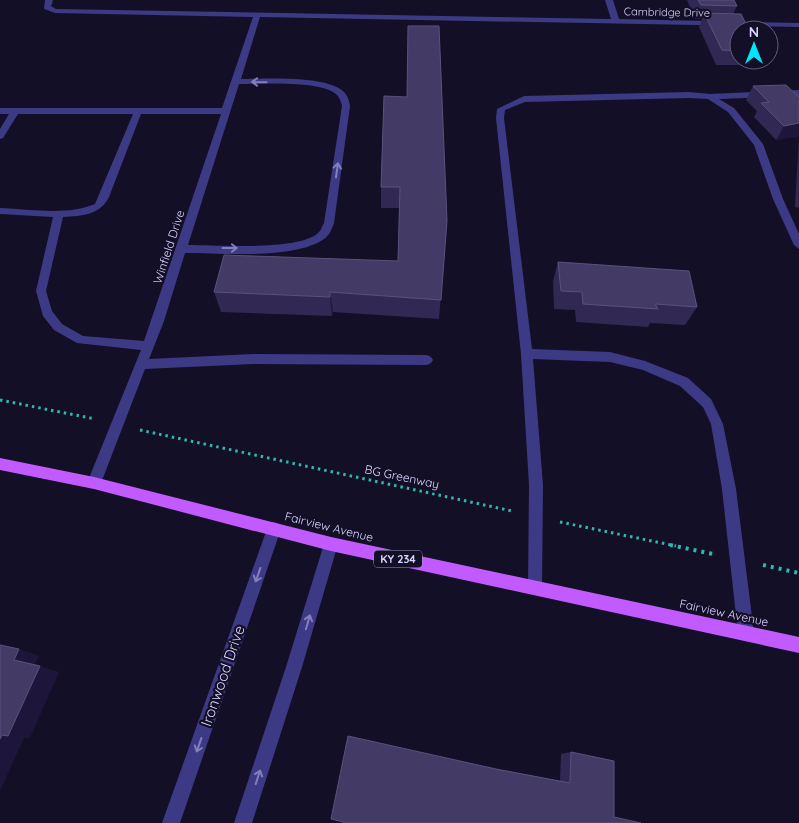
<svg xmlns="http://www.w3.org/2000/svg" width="799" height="823" font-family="Quicksand,sans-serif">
  <rect width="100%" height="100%" fill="#130f26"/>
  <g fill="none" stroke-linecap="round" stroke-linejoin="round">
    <g stroke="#2fb8b0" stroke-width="3" stroke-dasharray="2.5 4" stroke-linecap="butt">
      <polyline points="0,400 95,419"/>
      <polyline points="140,430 512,511"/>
      <polyline points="560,522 676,546"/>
    </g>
    <g stroke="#2fb8b0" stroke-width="4" stroke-dasharray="3 5" stroke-linecap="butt">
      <polyline points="670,545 713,554"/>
      <polyline points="763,565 799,573"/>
    </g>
    <g fill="#3d3a85" fill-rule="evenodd">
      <path d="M45,0H53L51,6L56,9L611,19L605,0H613L619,19L799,23V27L260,17L241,79C264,79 327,75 344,92C348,96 349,101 350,106L334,223C332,229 329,236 324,239C294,260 221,253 185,253L164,321L149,359L253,354L427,355L431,357L433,360L431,363L427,365L253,364L145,369L101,483L99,487L94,489L89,487L87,483L141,350L77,343L54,330L43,316L36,291L53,217L0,214V208C30,209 67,216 95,204L133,114H18L3,138L0,139V129L9,114H0V108H222L253,17L55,13L44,9ZM239,84C261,84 322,80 337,95C340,98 341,102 342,106L324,223C322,226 321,231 318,233C299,251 216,245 188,245ZM141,114H221L144,341L83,336L62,324L52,311L46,291L63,217C82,216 100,215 109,197Z"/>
      <polygon points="799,90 799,96 719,99 734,108 763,144 783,199 799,234 799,249 794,245 773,199 754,145 728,112 708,99 689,98 525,102 505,110 504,118 532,349 610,352 645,361 688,378 711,399 723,424 736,489 754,633 751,638 746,641 741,638 738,633 722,489 711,424 703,407 680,386 643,370 610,362 533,359 543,485 542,588 540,593 535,595 530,593 528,588 529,485 521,354 496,118 497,109 524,96 689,92 710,94"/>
      <polygon points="274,522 279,524 281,529 180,823 162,823 267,529 269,524"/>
      <polygon points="331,537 336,539 338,544 302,667 252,823 234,823 286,667 324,544 326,539"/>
    </g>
    <polygon fill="#c25bff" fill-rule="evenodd" points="0,458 94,477 331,537 799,637 799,653 331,551 94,489 0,470"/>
  </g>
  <g fill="#312854">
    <polygon points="687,0 734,0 737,6 733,14 739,30 739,60 756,60 753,65 716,65 699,27 702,19 695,19"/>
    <polygon points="753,86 799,97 799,208 795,207 799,136 776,140 754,117 757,111 746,100"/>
    <polygon points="384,96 447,221 439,319 333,312 332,316 221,312 214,292 398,261 399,208 381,208 381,187"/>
    <polygon points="558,262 697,307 685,325 650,323 648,327 576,322 575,310 554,309 553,281"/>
    <polygon points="571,752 614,817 343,823 496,769 560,781 561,754"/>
  </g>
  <g fill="#1d163a">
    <polygon points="799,123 799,136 776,140 784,126"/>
    <polygon points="330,292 333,312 332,316 330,297"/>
    <polygon points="19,649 39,656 34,666 14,660"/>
    <polygon points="40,666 59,672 30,738 24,738 0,791 0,739"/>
  </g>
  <g fill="#433a66" stroke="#5a527e">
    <polygon points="698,0 734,0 737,6 701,5"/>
    <polygon points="704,13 741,14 749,30 739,30 739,51 722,50"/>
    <polygon points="408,26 439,26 447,221 441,300 330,292 330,297 214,292 224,255 398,261 400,187 381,187 384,96 407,97"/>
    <polygon points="786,85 799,97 799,123 784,126 761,103 769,102 753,86"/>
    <polygon points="558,262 689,271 697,307 655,304 658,309 583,304 582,292 561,291"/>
    <polygon points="0,645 19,649 14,660 40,666 8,736 2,735 0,739"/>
    <polygon points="348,736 496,769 570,783 571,752 614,761 614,817 641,823 343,823 343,822 331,819"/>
  </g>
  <defs><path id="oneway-shaft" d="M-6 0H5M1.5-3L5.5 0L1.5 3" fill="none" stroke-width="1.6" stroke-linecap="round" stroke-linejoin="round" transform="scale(1.25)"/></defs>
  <g stroke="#837fbc">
    <use href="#oneway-shaft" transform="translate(259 82) rotate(-179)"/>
    <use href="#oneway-shaft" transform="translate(337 170) rotate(-82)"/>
    <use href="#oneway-shaft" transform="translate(230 248)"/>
    <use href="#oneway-shaft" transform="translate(258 575) rotate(109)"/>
    <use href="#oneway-shaft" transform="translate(308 622) rotate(-74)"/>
    <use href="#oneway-shaft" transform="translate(199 745) rotate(109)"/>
    <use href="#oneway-shaft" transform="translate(258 777) rotate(-72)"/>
  </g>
  <g text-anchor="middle" stroke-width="4.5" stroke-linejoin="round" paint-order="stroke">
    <g font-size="11" fill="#d9d4ff" stroke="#130f26">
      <text transform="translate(667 12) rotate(1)" y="4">Cambridge Drive</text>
    </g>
    <rect fill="#130f26" stroke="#9e99be" stroke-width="1" x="374" y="550.5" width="48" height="17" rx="4"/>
    <g font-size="11" font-weight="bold" fill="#d9d4ff">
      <text x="398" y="563">KY 234</text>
    </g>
    <g font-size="12" fill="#d9d4ff" stroke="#130f26">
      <text transform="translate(169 247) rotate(-72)" y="4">Winfield Drive</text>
      <text transform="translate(402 477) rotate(12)" y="4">BG Greenway</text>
      <text transform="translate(329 527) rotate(14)" y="4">Fairview Avenue</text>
      <text transform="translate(724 613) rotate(12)" y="4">Fairview Avenue</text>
    </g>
    <g font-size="15" fill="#d9d4ff" stroke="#130f26">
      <text transform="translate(223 676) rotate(-71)" y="5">Ironwood Drive</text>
    </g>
  </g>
  <g transform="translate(754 45)"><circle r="24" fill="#130f26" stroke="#625e7d"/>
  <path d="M0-4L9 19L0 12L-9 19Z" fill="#00e5ff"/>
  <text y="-8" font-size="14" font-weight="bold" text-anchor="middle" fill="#d9d4ff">N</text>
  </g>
</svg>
